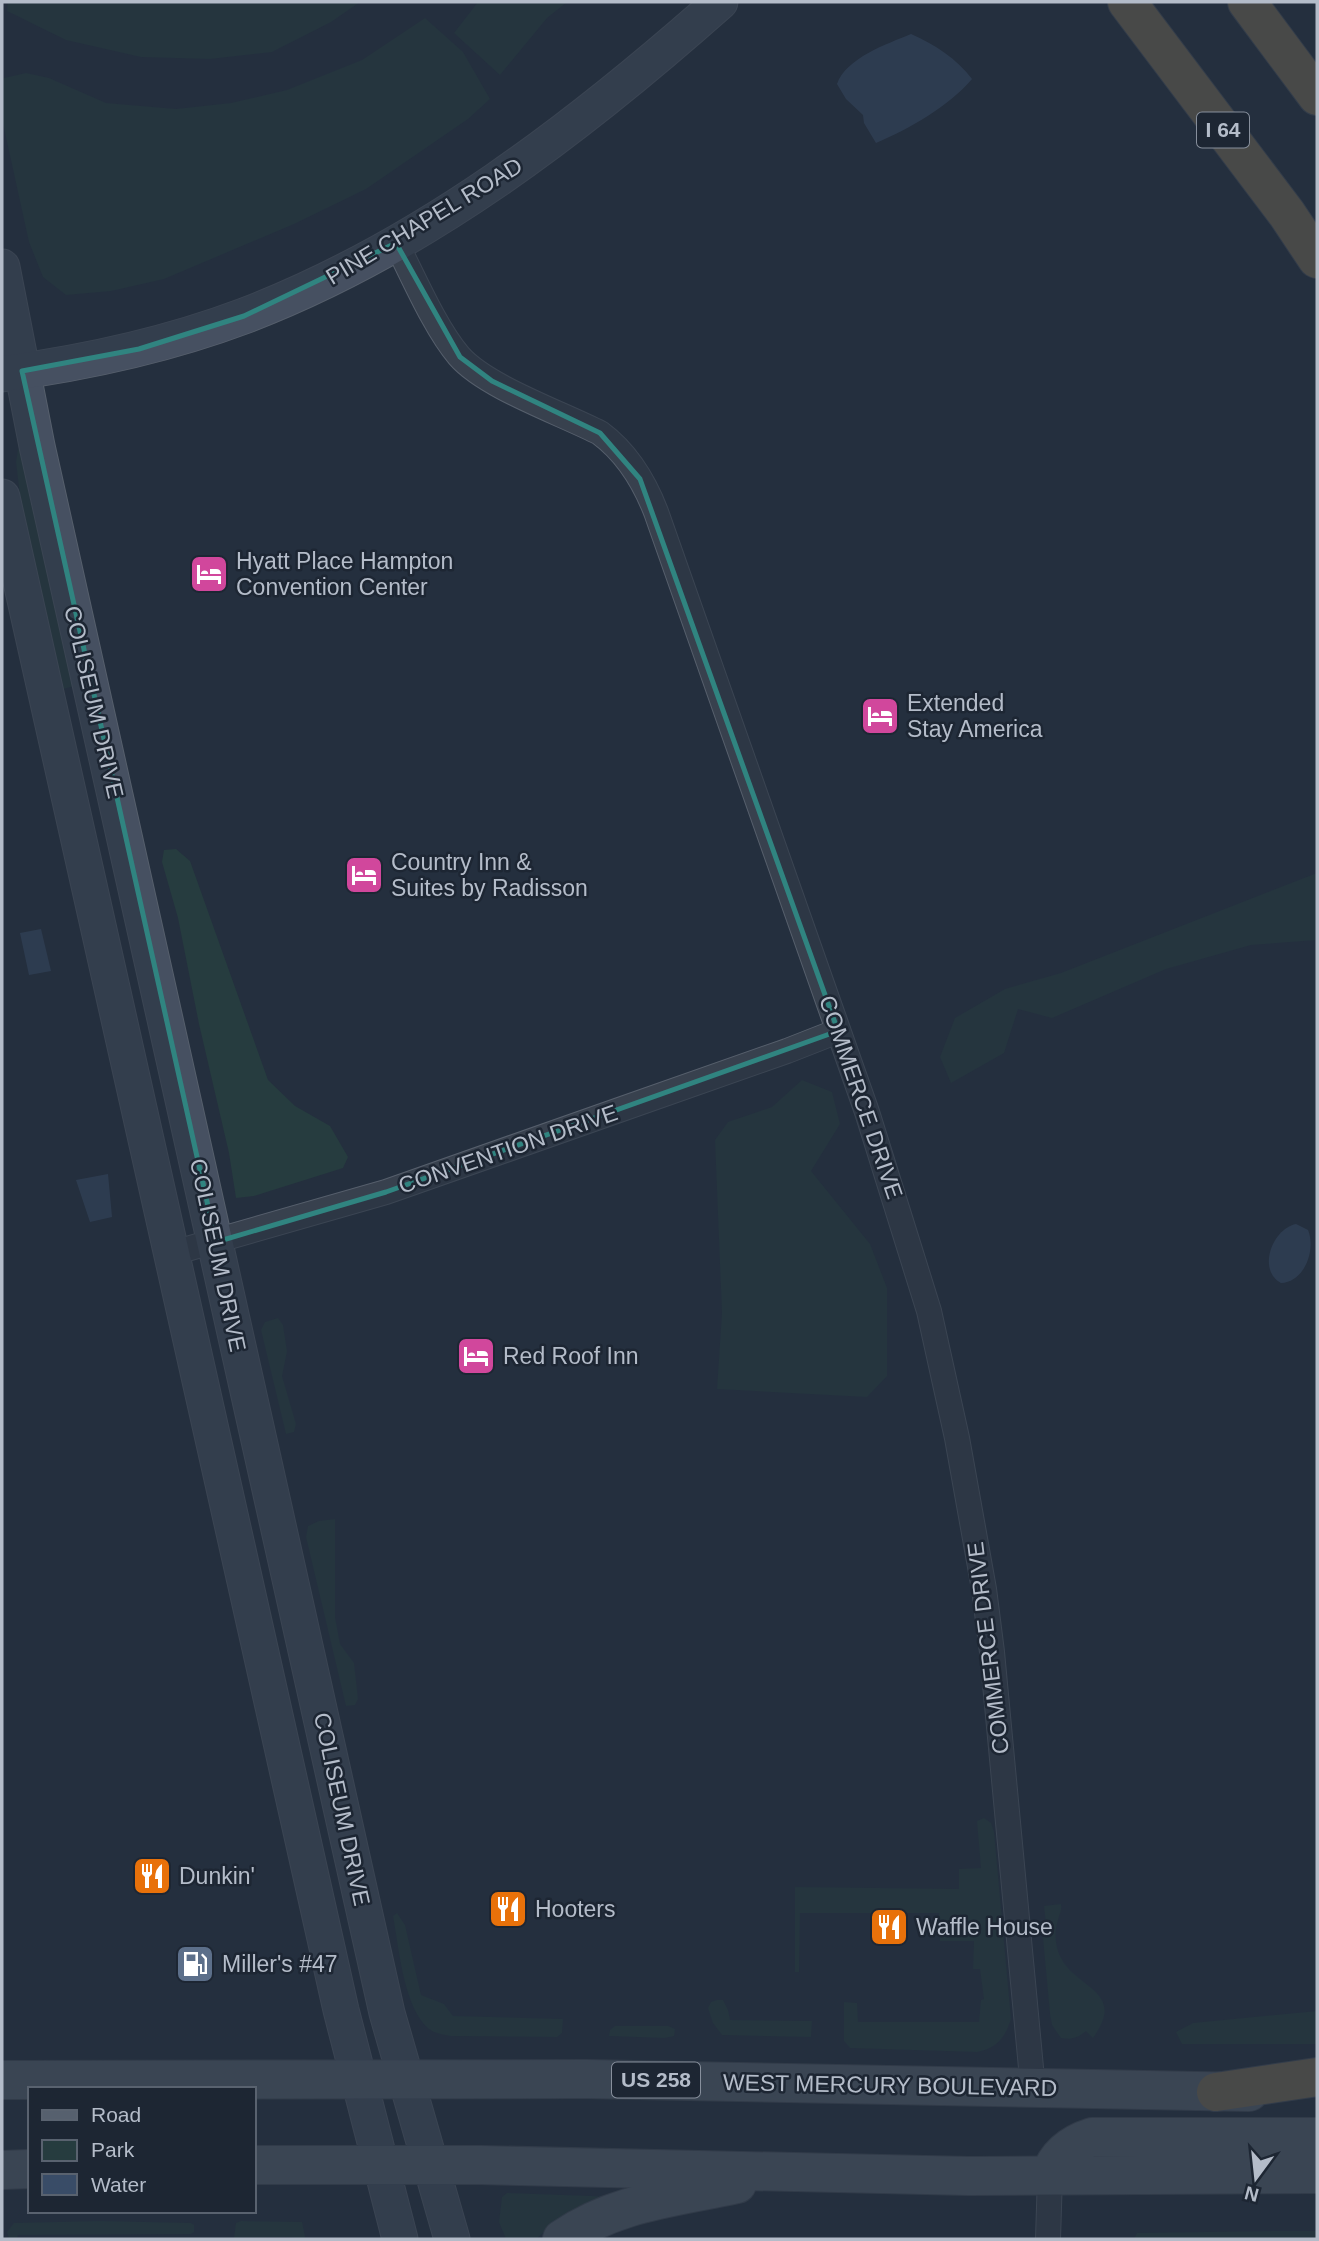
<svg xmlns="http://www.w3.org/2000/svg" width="1319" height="2241" font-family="Arial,sans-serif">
  <rect width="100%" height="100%" fill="#242f3e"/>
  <g fill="#263c3f">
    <polygon points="8,2 30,3 360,2 331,22 272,52 210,59 141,57 66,40 7,11"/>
    <polygon points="478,2 567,2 547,18 500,75 454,33"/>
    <polygon points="425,18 463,52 490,99 468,119 366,189 294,224 164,279 111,291 66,295 43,277 29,242 2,119 2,84 4,78 26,73 49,78 106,103 176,109 231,103 287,90 362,60"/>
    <polygon points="18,449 21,450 74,686 60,690 25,538 16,462"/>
    <polygon points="176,849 190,861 268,1080 295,1106 330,1126 348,1157 343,1168 254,1196 236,1198 229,1153 199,1024 178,918 162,862 164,850"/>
    <polygon points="1317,873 1317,940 1251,945 1166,969 1052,1018 1018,1009 1004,1053 951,1083 940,1057 955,1018 1005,989 1061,973"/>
    <polygon points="802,1080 832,1092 840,1124 811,1171 870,1244 887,1288 887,1376 867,1397 717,1389 722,1313 715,1140 728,1122 772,1107"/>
    <polygon points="278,1318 283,1325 287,1351 282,1376 296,1424 294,1432 286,1434 261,1330 265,1322"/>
    <polygon points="335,1519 335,1617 340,1644 354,1663 358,1699 355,1705 346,1706 306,1537 308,1526 319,1521"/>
    <path d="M984,1818L991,1823L994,1832L1011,2019C1005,2038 997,2048 977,2052L850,2048L844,2041V2002L857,2003L858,2022H979L981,2000L984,1999L980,1969H973L974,1941H940L939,1913H800L799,1972H795V1887L959,1889V1869L981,1868L977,1821Z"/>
    <path d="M1061,1904C1062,1910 1060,1913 1058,1920C1054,1932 1055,1947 1061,1958C1077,1989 1127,1991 1093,2038L1086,2031C1078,2038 1071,2040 1061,2038L1052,2025L1050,2014L1043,1938L1046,1925L1044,1906Z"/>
    <path d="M397,1913L405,1925L421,1995L444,2004L453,2016L563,2019L562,2033L557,2037L451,2036C446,2035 439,2034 434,2032C404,2016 399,1947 393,1916Z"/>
    <polygon points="717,2000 723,2000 728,2010 730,2020 812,2021 811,2037 722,2035 713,2023 708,2008 711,2002"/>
    <polygon points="1317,2011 1317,2044 1182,2044 1176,2032 1193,2023"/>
    <polygon points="615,2026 668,2026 675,2029 674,2036 664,2038 609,2036 610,2030"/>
    <polygon points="507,2193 592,2196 603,2197 558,2220 536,2239 506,2239 499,2222 502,2197"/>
    <polygon points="100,2221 191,2223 194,2225 194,2232 191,2234 18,2235 17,2239 9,2239 7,2232 14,2223"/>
    <polygon points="241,2221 302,2222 305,2237 303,2239 288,2237 234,2238 236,2223"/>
    <polygon points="1275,2231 1317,2231 1317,2239 1134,2239 1137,2233"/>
  </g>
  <g fill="#394c67">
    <path d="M911,34C934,44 957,59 972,79C949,106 909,129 876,143L864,123L863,115L846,99L837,84C846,58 887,44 911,34Z"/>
    <polygon points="41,929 51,971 29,975 20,933"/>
    <polygon points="108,1174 112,1217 90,1222 76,1180"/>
    <path d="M1296,1224L1308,1230C1316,1249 1305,1282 1281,1283C1257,1270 1272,1229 1296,1224Z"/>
  </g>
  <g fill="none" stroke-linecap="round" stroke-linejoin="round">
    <defs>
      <g id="street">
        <path d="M396,243C413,276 435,328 459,356C486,387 561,413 600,433C627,453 644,481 656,512L867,1112L929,1311L957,1438L984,1589L992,1652L1033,2089"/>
        <polyline points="173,1253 386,1192 787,1051 838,1031"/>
        <polyline points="1048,2239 1050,2175"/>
      </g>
      <g id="secondary">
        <polyline points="2,267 37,446 361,1897 387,2013 452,2239"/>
        <path d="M2,374C84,363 167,345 244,316C422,248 579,127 720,2"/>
        <polyline points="2,497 341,2010 400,2239"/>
      </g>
      <g id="primary">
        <polyline points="2,2080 586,2079 1249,2092"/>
        <polyline points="254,2165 480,2165 969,2176 1317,2174"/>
        <polyline points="2,2170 30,2169"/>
        <path d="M1050,2175C1057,2154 1073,2143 1092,2137H1317"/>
        <path d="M562,2239C616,2202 674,2198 737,2184"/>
      </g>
      <g id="highway">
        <polyline points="1127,2 1287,214 1317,259"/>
        <polyline points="1247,2 1317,96"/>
        <polyline points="1216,2092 1317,2077"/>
      </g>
    </defs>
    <use href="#street" stroke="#565f6c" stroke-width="26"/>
    <use href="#secondary" stroke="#565f6c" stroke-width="37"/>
    <use href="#primary" stroke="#414a57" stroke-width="40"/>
    <use href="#highway" stroke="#434c59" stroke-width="40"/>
    <use href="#street" stroke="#38414e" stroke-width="24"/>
    <use href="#secondary" stroke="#465061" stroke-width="35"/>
    <use href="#primary" stroke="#56606e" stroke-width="38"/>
    <use href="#highway" stroke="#746855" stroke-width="38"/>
  </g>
  <path d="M0 0H1319V2241H0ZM396,243L460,357L492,381L600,433L640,479L838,1031L386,1192L216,1242L22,371L139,349L244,316Z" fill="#242f3e" fill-opacity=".55" fill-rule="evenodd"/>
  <path fill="none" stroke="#308480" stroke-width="5" stroke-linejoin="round" d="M396,243L460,357L492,381L600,433L640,479L838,1031L386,1192L216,1242L22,371L139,349L244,316Z"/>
  <defs>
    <symbol id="hotel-square" viewBox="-11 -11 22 22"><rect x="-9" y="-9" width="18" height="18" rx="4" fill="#d1479c" stroke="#1d2633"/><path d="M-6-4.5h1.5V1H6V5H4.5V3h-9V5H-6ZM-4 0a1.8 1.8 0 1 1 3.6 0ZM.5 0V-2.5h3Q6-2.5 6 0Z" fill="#fff"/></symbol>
    <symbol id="restaurant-square" viewBox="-11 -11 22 22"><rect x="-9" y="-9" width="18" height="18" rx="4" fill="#e8710a" stroke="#1d2633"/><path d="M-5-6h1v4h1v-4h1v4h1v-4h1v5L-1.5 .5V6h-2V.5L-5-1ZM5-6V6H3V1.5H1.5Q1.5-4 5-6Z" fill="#fff"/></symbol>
    <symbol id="fuel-square" viewBox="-11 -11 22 22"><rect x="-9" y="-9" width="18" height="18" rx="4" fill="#5c6f8a" stroke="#1d2633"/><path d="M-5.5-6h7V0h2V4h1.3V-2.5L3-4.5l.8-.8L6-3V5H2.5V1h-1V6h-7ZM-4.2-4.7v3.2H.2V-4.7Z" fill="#fff"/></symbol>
  </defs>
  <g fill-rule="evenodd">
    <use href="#hotel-square" x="187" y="552" width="44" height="44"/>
    <use href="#hotel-square" x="858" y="694" width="44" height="44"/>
    <use href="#hotel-square" x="342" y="853" width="44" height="44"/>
    <use href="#hotel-square" x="454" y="1334" width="44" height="44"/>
    <use href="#restaurant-square" x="130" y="1854" width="44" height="44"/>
    <use href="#restaurant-square" x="486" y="1887" width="44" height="44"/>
    <use href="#restaurant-square" x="867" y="1905" width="44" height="44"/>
    <use href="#fuel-square" x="173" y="1942" width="44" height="44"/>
  </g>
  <g text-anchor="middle" stroke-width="5" stroke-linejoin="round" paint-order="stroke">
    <g fill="#1d2633" stroke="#878f9c" stroke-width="2">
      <rect x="1197" y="112.5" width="52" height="35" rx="5"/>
      <rect x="612" y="2062.5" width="88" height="35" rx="5"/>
    </g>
    <g font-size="21" font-weight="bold" fill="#b4bcc9">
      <text x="1223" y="137">I 64</text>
      <text x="656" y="2087">US 258</text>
    </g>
    <g font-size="23" fill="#b4bcc9" stroke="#1d2633">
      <text transform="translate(424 221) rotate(-31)" y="8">PINE CHAPEL ROAD</text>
      <text transform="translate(94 702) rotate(77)" y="8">COLISEUM DRIVE</text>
      <text transform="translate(861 1097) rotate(71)" y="8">COMMERCE DRIVE</text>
      <text transform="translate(508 1149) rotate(-19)" y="8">CONVENTION DRIVE</text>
      <text transform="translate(218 1255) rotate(78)" y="8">COLISEUM DRIVE</text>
      <text transform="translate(988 1648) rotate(-97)" y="8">COMMERCE DRIVE</text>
      <text transform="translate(342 1809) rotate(78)" y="8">COLISEUM DRIVE</text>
      <text transform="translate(890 2085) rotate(1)" y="8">WEST MERCURY BOULEVARD</text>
    </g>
    <g font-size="23" fill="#b4bcc9" stroke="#1d2633" text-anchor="start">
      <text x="236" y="569">Hyatt Place Hampton<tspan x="236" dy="26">Convention Center</tspan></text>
      <text x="907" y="711">Extended<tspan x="907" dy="26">Stay America</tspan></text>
      <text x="391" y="870">Country Inn &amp;<tspan x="391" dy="26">Suites by Radisson</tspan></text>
      <text x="503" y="1364">Red Roof Inn</text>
      <text x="179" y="1884">Dunkin'</text>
      <text x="535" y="1917">Hooters</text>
      <text x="916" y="1935">Waffle House</text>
      <text x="222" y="1972">Miller's #47</text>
    </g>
  </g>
  <rect width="1319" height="2241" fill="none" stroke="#b4bcc9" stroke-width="7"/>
  <rect x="28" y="2087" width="228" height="126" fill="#1d2633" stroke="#59626f" stroke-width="2"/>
  <rect x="42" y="2110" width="35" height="10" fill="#56606e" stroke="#59626f" stroke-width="2"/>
  <text x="91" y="2122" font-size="21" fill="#b4bcc9">Road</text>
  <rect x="42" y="2140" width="35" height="21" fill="#263c3f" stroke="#59626f" stroke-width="2"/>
  <text x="91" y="2157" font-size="21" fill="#b4bcc9">Park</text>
  <rect x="42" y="2174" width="35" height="21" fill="#394c67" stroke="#59626f" stroke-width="2"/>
  <text x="91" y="2192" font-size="21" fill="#b4bcc9">Water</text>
  <g transform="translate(1256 2178) rotate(195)" stroke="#1d2633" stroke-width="5" paint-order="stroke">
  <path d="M0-5L12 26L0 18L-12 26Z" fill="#b4bcc9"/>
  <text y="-10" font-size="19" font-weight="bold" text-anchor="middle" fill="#b4bcc9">N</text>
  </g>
</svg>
